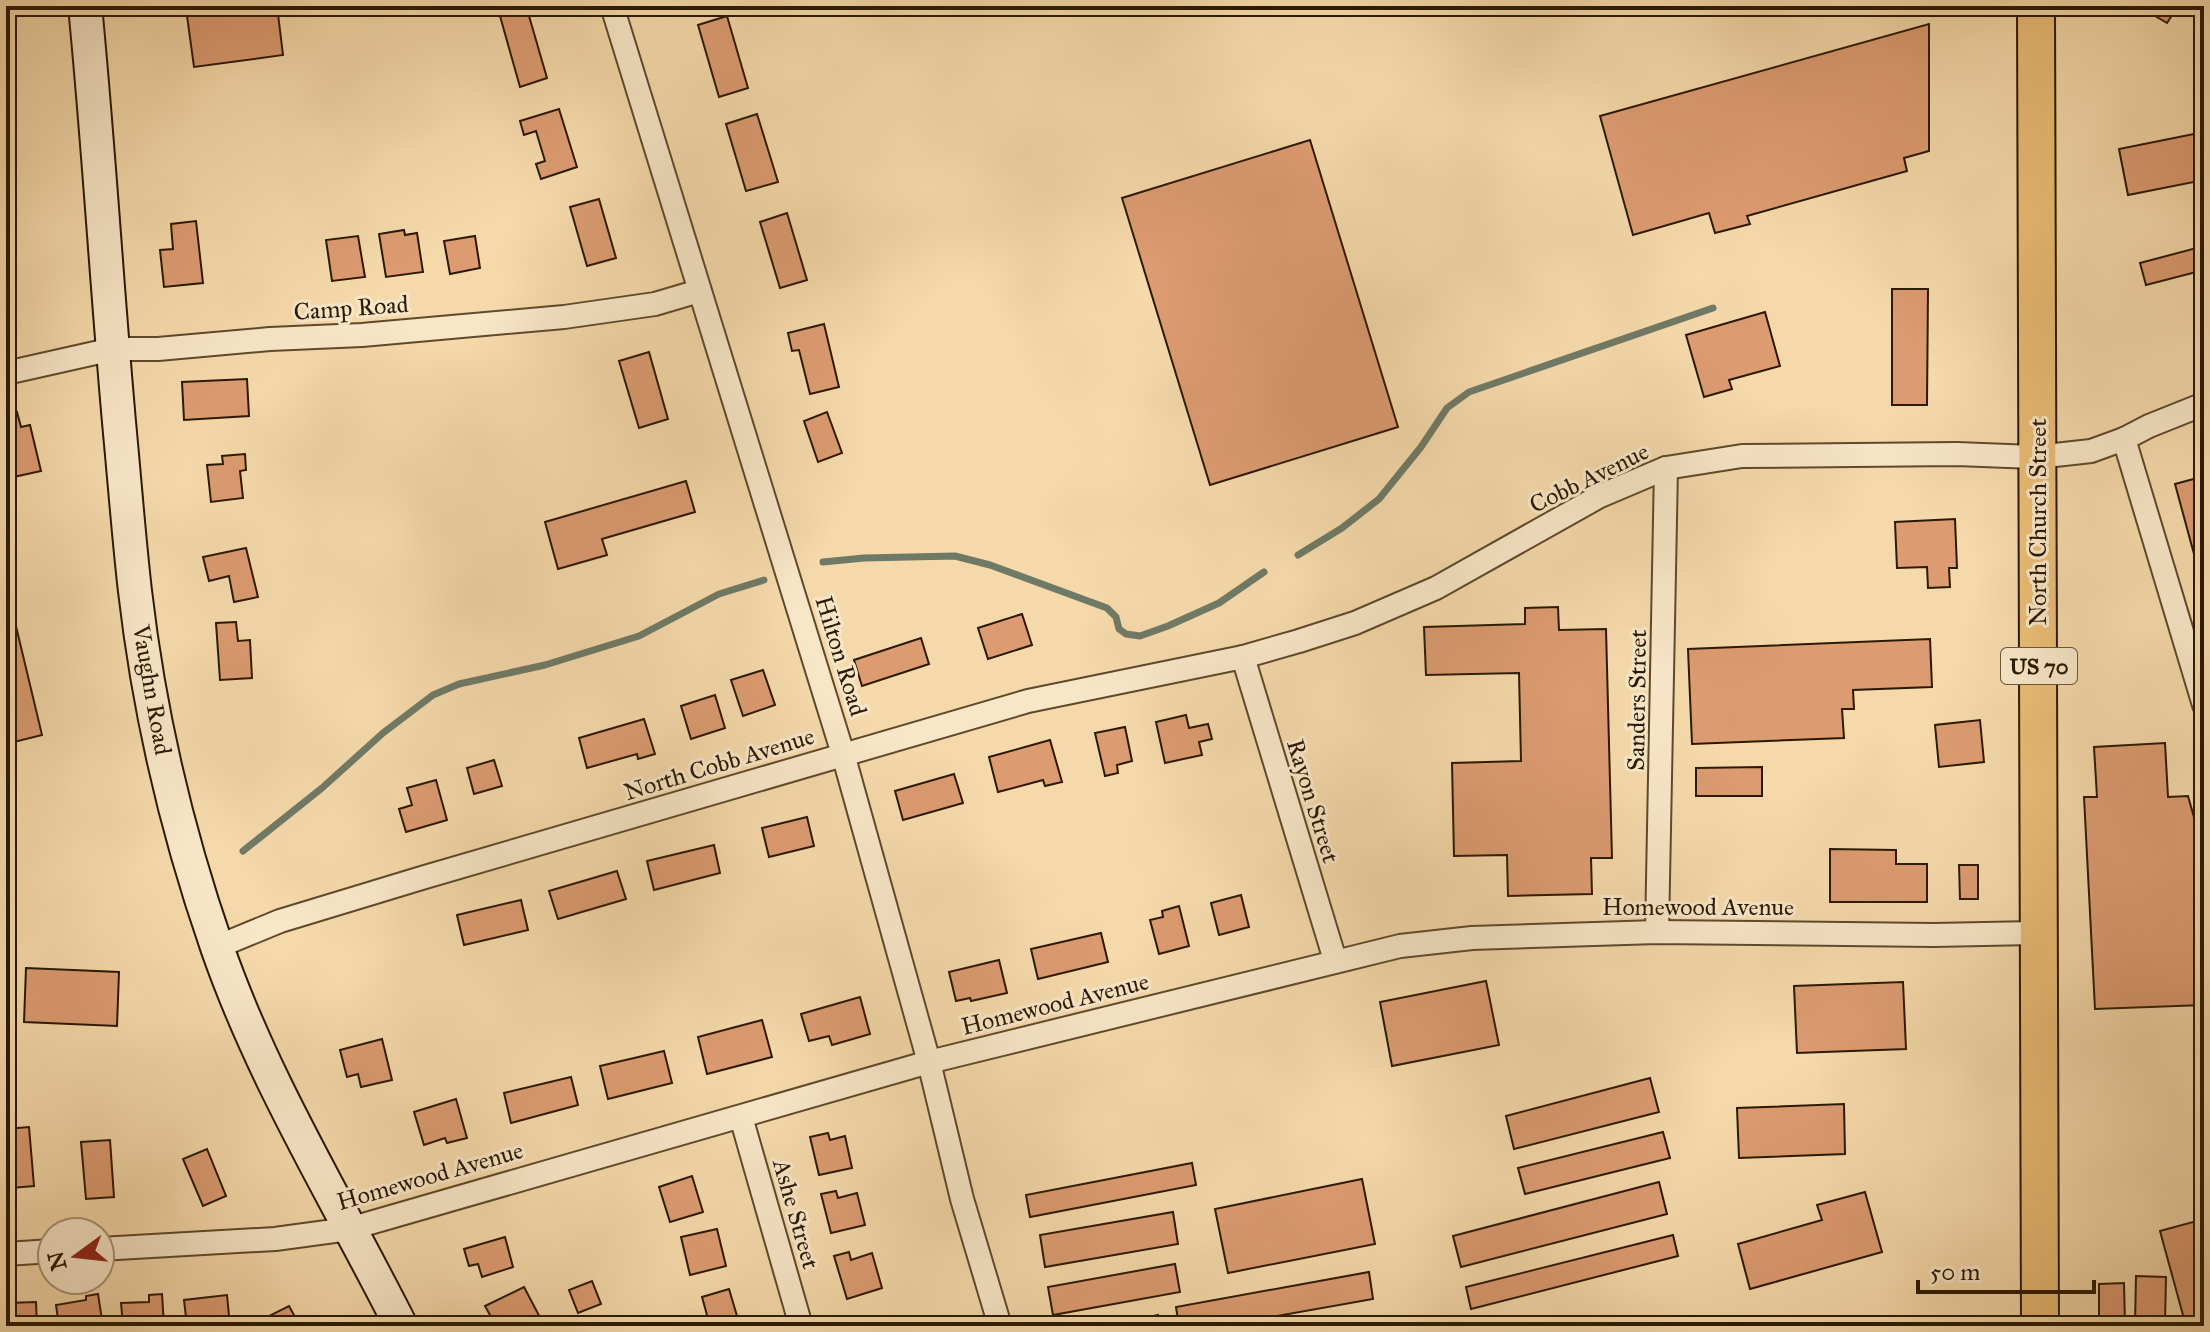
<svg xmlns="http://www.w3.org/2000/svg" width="2210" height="1332" font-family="'IM FELL Great Primer',serif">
  <rect width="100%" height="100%" fill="#f5d9aa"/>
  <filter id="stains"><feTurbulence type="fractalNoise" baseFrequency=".0025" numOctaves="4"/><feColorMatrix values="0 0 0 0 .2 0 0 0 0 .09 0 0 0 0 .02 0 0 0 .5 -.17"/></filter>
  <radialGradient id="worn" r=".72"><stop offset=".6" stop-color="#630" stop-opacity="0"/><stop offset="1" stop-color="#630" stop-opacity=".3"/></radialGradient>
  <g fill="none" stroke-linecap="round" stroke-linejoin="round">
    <g stroke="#6f7a66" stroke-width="7">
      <polyline points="1298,555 1342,528 1379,499 1421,447 1447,408 1469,392 1713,308"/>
      <polyline points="823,562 864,558 955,556 990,565 1107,608 1116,617 1119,629 1126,634 1140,636 1168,626 1219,603 1264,572"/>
      <polyline points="243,851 322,788 383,733 433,695 459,684 545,665 639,636 719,594 764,580"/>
    </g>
  </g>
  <g fill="#dc9b71" stroke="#2b1900" stroke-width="2">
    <polygon points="263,6 277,6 283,55 194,67 187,16"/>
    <polygon points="2138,6 2178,6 2167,23"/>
    <polygon points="527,9 547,78 520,87 500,16"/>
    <polygon points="727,16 748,88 719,97 698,25"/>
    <polygon points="1929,24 1929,151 1904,158 1907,171 1747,216 1750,224 1715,233 1709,213 1633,235 1600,116"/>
    <polygon points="559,109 577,167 541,179 536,164 545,161 536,131 524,135 520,121"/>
    <polygon points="757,114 778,182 746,191 726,124"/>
    <polygon points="2204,132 2204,180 2128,195 2119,149"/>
    <polygon points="1310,140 1398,427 1210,485 1122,198"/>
    <polygon points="599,199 616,258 587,266 570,207"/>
    <polygon points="787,213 807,280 780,288 760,222"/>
    <polygon points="196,221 203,283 164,287 160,250 173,249 171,224"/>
    <polygon points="404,230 405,235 417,233 423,272 386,277 379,234"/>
    <polygon points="358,236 365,277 332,281 326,240"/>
    <polygon points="475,236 480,268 450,274 444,241"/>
    <polygon points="2204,246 2204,270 2146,285 2140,263"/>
    <polygon points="1892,289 1928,289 1927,405 1892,405"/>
    <polygon points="1765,312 1780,366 1729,380 1732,389 1704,397 1686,335"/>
    <polygon points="824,324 839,387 810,394 799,350 792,351 788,333"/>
    <polygon points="649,352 668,419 639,428 619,361"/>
    <polygon points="247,379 249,416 184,420 182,382"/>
    <polygon points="17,412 21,427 30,425 41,471 9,478 6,465 6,415"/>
    <polygon points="827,412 842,453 818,462 804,421"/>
    <polygon points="245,454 246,470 240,471 243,498 211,502 207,465 223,464 222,456"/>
    <polygon points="2201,477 2204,487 2204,591 2175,484"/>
    <polygon points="686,481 695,512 602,539 607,555 558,569 545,522"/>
    <polygon points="1955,519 1957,568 1949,568 1950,587 1928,588 1927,567 1897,568 1895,522"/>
    <polygon points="246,548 258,597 234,602 229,576 209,581 203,557"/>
    <polygon points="1558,607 1559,630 1606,629 1612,858 1591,858 1592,894 1508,896 1507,855 1454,856 1452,763 1521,761 1519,673 1426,675 1424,627 1525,624 1525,608"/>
    <polygon points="1022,614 1032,645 988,659 978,628"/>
    <polygon points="15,622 42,735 6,744 6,624"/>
    <polygon points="236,622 238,641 250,640 252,678 220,680 216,623"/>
    <polygon points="921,638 929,664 862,686 854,660"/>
    <polygon points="1930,639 1932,687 1853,690 1854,709 1842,709 1844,738 1692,744 1688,649"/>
    <polygon points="763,670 775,705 743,716 731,680"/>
    <polygon points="715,695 725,728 691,739 681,706"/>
    <polygon points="1186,715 1189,728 1208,724 1212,739 1199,742 1202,755 1165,763 1156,722"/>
    <polygon points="644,719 655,754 638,759 637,754 587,768 579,738"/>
    <polygon points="1980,720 1984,762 1939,767 1935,725"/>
    <polygon points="1125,727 1132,761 1117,765 1118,773 1105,776 1095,733"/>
    <polygon points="1050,740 1062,782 1045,786 1043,780 998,792 989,757"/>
    <polygon points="2165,743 2168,797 2188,796 2204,853 2204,1005 2095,1009 2084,797 2097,797 2094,747"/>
    <polygon points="494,760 502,786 474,794 467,768"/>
    <polygon points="1762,767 1762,796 1696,796 1696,768"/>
    <polygon points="954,774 963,803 903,820 895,791"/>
    <polygon points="436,780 447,820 406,832 399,809 412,805 407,788"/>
    <polygon points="807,817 814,846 769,857 762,828"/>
    <polygon points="714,845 720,873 654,890 647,861"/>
    <polygon points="1830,849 1896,850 1896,864 1927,864 1927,902 1830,902"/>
    <polygon points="1959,865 1978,865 1978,899 1960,899"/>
    <polygon points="617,871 626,899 558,919 549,891"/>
    <polygon points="1241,895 1249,927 1219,935 1211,903"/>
    <polygon points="521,900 528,930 464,945 457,915"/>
    <polygon points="1179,906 1189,946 1159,954 1150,920 1163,917 1162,911"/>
    <polygon points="1101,933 1108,962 1038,979 1031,949"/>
    <polygon points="999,960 1007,993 971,1001 970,998 956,1001 949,972"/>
    <polygon points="26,968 119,972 117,1026 24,1022"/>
    <polygon points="1486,981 1499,1045 1392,1066 1380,1002"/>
    <polygon points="1903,982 1906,1049 1797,1053 1794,986"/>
    <polygon points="860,997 870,1034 832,1045 829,1036 809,1041 801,1014"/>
    <polygon points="762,1020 772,1057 707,1074 698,1037"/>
    <polygon points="382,1039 392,1080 361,1087 358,1074 347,1077 340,1050"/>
    <polygon points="664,1051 672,1083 608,1099 600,1066"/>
    <polygon points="571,1077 578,1105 511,1123 504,1093"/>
    <polygon points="1650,1078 1659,1112 1514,1149 1506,1116"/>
    <polygon points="456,1099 467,1138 447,1143 445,1138 424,1145 414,1112"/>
    <polygon points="1844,1104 1845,1154 1739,1158 1737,1108"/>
    <polygon points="29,1127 34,1186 11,1188 10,1175 6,1175 6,1129"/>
    <polygon points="1663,1132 1670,1158 1525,1194 1518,1168"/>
    <polygon points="828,1133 830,1140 845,1136 852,1168 819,1175 810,1137"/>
    <polygon points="110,1140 114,1197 86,1199 81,1142"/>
    <polygon points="207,1149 226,1196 203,1206 183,1159"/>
    <polygon points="1192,1163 1196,1185 1030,1217 1026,1195"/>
    <polygon points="692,1176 703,1212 670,1222 659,1187"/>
    <polygon points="1362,1179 1375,1244 1228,1273 1215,1209"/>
    <polygon points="1659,1182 1667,1214 1461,1267 1453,1236"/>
    <polygon points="836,1191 838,1198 857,1193 865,1225 831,1233 821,1194"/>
    <polygon points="1865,1192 1882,1252 1750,1289 1738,1244 1822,1220 1817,1205"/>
    <polygon points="1173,1212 1178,1244 1045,1267 1040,1235"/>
    <polygon points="2204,1219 2204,1326 2186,1326 2160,1231"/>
    <polygon points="717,1229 726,1266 690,1275 681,1237"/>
    <polygon points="1673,1235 1678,1256 1471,1309 1466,1287"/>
    <polygon points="505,1237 513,1267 482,1277 478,1264 469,1266 464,1249"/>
    <polygon points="849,1252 851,1260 872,1253 882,1288 847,1299 834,1256"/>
    <polygon points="1175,1264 1180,1292 1053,1315 1048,1287"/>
    <polygon points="1369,1272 1373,1299 1220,1326 1179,1326 1176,1307"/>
    <polygon points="2136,1276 2166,1277 2165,1324 2135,1324"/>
    <polygon points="592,1281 601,1304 578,1313 569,1290"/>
    <polygon points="2124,1283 2125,1326 2099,1326 2099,1284"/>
    <polygon points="524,1287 544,1325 496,1326 485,1306"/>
    <polygon points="729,1289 740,1326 710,1326 702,1297"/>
    <polygon points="98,1294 103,1326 59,1326 56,1305 86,1300 86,1296"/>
    <polygon points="162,1294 164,1326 123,1326 121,1303 149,1302 149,1295"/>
    <polygon points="227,1295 230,1326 187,1326 184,1300"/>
    <polygon points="36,1302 37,1326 6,1326 7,1303"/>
    <polygon points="289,1306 300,1326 254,1326 253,1324"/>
    <polygon points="1158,1315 1160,1326 1107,1326"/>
    <polygon points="1693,1316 1695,1326 1656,1326"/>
  </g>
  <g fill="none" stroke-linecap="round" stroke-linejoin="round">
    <defs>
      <g id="street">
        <polyline points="612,6 843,754 929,1062 962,1199 1000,1326"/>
        <polyline points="6,373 113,349 158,349 270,339 362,335 564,317 655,304 699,291"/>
        <polyline points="2124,439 2204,705"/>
        <polyline points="1243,657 1335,960"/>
        <polyline points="1657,932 1666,468"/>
        <polyline points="217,947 280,921 425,877 1028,701 1243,657 1299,641 1355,623 1436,588 1600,496 1666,468 1742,456 1957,454 2037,457 2091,451 2124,439 2149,426 2204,404"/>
        <polyline points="741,1117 801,1326"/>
        <polyline points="100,1249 275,1239 349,1229 929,1062 1400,946 1472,938 1657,932 1934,935 2040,933"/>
        <polyline points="6,1254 52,1251"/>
      </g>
      <path id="secondary" d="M85,6C99,148 107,291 120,433C125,486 129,539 135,591C149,712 177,832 217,947C263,1080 338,1201 401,1326"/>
      <polyline id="primary" points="2036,6 2040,1326"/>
    </defs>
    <use href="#street" stroke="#5e492a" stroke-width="26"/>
    <use href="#secondary" stroke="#2b1900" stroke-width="36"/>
    <use href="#primary" stroke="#2b1900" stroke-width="40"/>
    <use href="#street" stroke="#f8e6c8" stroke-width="22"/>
    <use href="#secondary" stroke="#f8e6c8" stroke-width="32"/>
    <use href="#primary" stroke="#eabc75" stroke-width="36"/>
  </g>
  <g text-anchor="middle" stroke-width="6" stroke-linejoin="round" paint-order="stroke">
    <rect fill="#f8e6c8" stroke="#68563c" stroke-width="2" x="2001" y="648" width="76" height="36" rx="6"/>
    <g font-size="22" font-weight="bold" fill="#2b1900">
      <text x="2039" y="674">US 70</text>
    </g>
    <g font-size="24" fill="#2b1900" stroke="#f8e6c8">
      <text transform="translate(351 308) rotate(-4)" y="8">Camp Road</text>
      <text transform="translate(1589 478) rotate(-26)" y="8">Cobb Avenue</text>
      <text transform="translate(2038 522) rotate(-90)" y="8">North Church Street</text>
      <text transform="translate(841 656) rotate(73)" y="8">Hilton Road</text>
      <text transform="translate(152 690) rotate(80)" y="8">Vaughn Road</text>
      <text transform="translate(1637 700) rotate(-89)" y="8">Sanders Street</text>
      <text transform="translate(719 764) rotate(-17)" y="8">North Cobb Avenue</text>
      <text transform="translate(1313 801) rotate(73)" y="8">Rayon Street</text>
      <text x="1698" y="915">Homewood Avenue</text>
      <text transform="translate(1055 1004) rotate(-14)" y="8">Homewood Avenue</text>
      <text transform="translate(430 1176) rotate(-16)" y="8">Homewood Avenue</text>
      <text transform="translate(796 1214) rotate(74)" y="8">Ashe Street</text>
    </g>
  </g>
  <rect width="2210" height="1332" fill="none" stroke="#f5d9aa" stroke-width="32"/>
  <rect x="8" y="8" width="2194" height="1316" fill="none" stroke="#2b1900" stroke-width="4"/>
  <rect x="16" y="16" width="2178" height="1300" fill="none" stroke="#2b1900" stroke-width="2"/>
  <g transform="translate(76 1256) rotate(255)"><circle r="38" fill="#f8e6c8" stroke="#a69478" stroke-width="2"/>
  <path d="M0-6L14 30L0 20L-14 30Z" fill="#8f2418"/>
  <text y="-12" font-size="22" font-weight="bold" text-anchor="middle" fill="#2b1900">N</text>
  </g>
  <path d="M1918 1280v12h176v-12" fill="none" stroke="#2b1900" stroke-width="4"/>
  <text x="1930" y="1280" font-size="24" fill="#2b1900" stroke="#f8e6c8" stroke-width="6" paint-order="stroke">50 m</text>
  <rect width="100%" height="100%" filter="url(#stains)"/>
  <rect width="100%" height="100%" fill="url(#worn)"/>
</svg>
